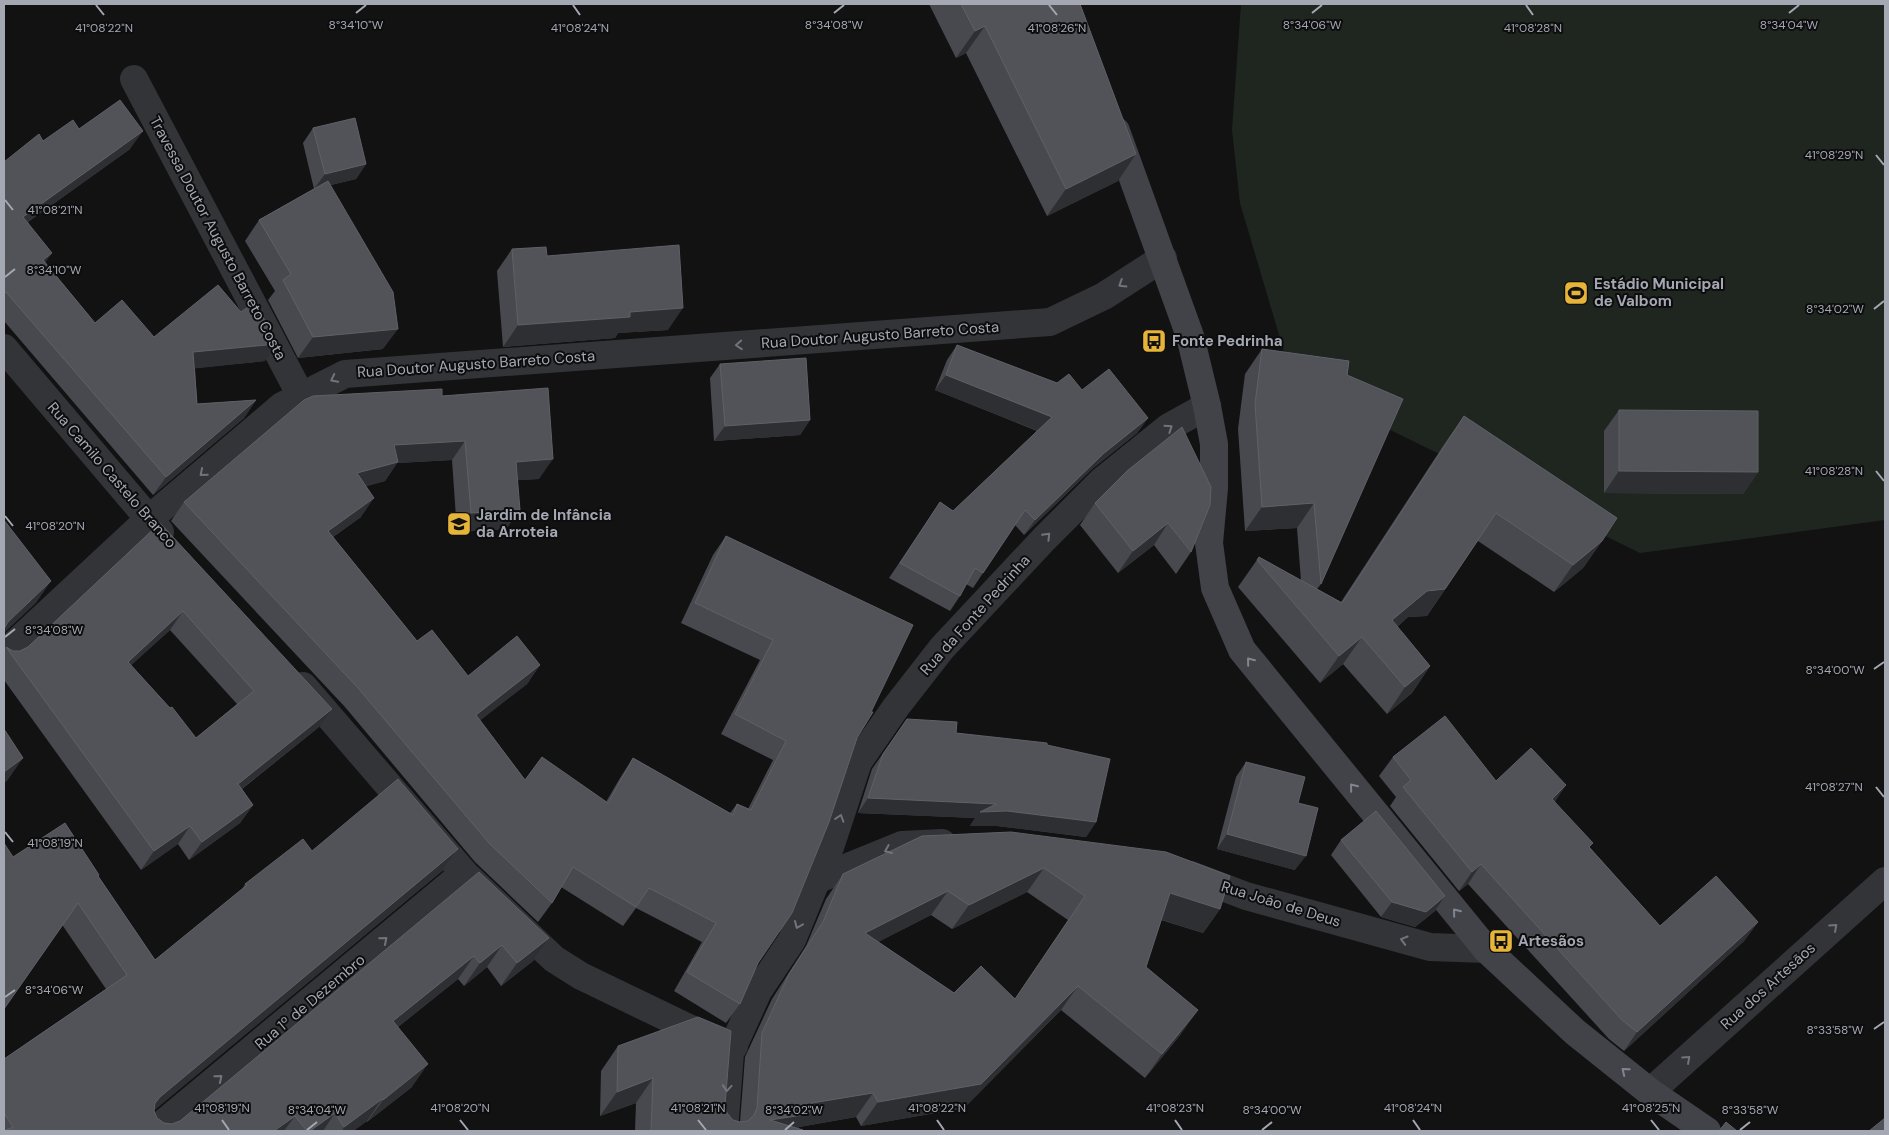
<svg xmlns="http://www.w3.org/2000/svg" width="1889" height="1135" font-family="'DM Sans',sans-serif">
  <rect width="100%" height="100%" fill="#121213"/>
  <polygon fill="#1f2620" points="1241,4 1885,4 1885,520 1640,553 1293,382 1240,203 1232,130"/>
  <g fill="none" stroke-linecap="round" stroke-linejoin="round">
    <g stroke="#333438" stroke-width="28">
      <polyline points="134,79 301,396"/>
      <polyline points="4,348 160,532"/>
      <polyline points="4,654 149,519 282,406 345,374 1050,322 1104,296 1163,258"/>
      <polyline points="303,686 464,873 554,959 581,976 691,1029 734,1046"/>
      <polyline points="1191,875 1246,896 1430,947 1486,949"/>
      <polyline points="816,880 902,845 942,843"/>
      <polyline points="1650,1092 1885,881"/>
      <polyline points="154,1131 464,873"/>
      <polyline points="724,1131 730,1053 758,991 792,940 830,847 858,762 896,707 942,648 1045,538 1102,481 1169,427 1207,406"/>
    </g>
    <polyline stroke="#414348" stroke-width="28" points="1116,131 1190,336 1207,406 1214,444 1214,488 1209,543 1215,588 1242,650 1486,949 1575,1032 1650,1092 1707,1131"/>
  </g>
  <g fill="#48494e" fill-rule="evenodd">
    <polygon points="929,4 1080,4 1118,181 1047,216 966,53 956,58"/>
    <polygon points="313,128 366,164 356,179 331,185 383,349 298,358 268,300 275,291 245,241 259,220 314,189 303,143"/>
    <polygon points="79,129 130,149 28,222 45,263 95,323 154,337 265,361 195,368 197,404 256,400 244,418 153,495 4,321 4,162 43,141"/>
    <polygon points="512,249 547,256 668,330 618,333 615,338 503,347 497,271"/>
    <polygon points="957,345 1057,383 1082,390 1148,418 1137,433 1092,469 1024,535 1015,525 973,588 966,584 960,596 950,611 889,578 940,502 953,511 1037,431 935,390 947,360"/>
    <polygon points="1262,349 1349,361 1321,584 1317,589 1341,602 1445,443 1464,416 1602,541 1583,568 1554,592 1478,541 1427,616 1408,617 1397,627 1430,666 1412,693 1387,714 1343,664 1320,683 1238,587 1259,557 1301,581 1297,528 1245,531 1238,429 1245,374"/>
    <polygon points="720,364 810,420 800,435 714,441 710,378"/>
    <polygon points="442,396 539,479 517,480 520,510 506,529 457,532 452,460 397,463 385,481 366,486 361,517 333,537 417,641 468,676 540,665 527,684 480,720 525,780 606,802 620,778 633,758 730,813 737,804 748,809 773,760 721,734 760,660 681,623 713,555 726,536 857,738 758,963 740,1004 726,1023 674,991 702,942 636,908 623,926 561,887 552,903 538,922 475,862 345,707 171,521 184,502"/>
    <polygon points="1619,410 1758,472 1743,494 1604,493 1604,431"/>
    <polygon points="1127,471 1191,552 1176,574 1154,545 1118,573 1080,525 1095,503"/>
    <path d="M160,523L319,727L242,789L253,805L240,823L189,860L178,844L141,870L4,680V650L6,647L13,651H20L28,647ZM170,630L237,704L196,738L131,665Z"/>
    <polygon points="907,719 956,733 1047,745 1096,822 1086,837 997,826 970,826 975,818 858,813 872,769"/>
    <polygon points="1393,757 1496,781 1555,802 1590,848 1660,926 1758,922 1744,941 1624,1051 1609,1039 1468,884 1459,891 1390,806 1396,797 1379,776"/>
    <polygon points="1246,762 1298,803 1295,870 1217,849 1236,777"/>
    <path d="M922,836L1220,909L1203,933L1161,920L1146,967L1181,1034L1145,1078L1061,1010L964,1108L861,1126L856,1117L799,1127L798,1129L803,1131H635L636,1103L600,1116L601,1071L618,1046L725,1105L727,1113L733,1120L740,1122L745,1057L772,999L806,946L826,899L843,874ZM1027,892L1068,920L1015,999L954,993L878,942L931,915L952,929Z"/>
    <polygon points="1341,840 1445,896 1435,911 1415,927 1381,917 1331,855"/>
    <polygon points="458,849 442,871 154,1110 157,1118 164,1123 172,1124 180,1121 479,872 549,938 533,961 501,986 487,967 464,986 458,979 398,1027 412,1087 367,1122 367,1121 353,1131 4,1131 4,1059 106,989 63,926 13,857 98,876 155,960 242,890 245,884 312,851"/>
  </g>
  <g fill="#2e2f32">
    <polygon points="985,26 966,53 956,58 975,31"/>
    <polygon points="143,131 130,149 11,234 23,217"/>
    <polygon points="1136,154 1118,181 1047,216 1066,189"/>
    <polygon points="366,164 356,179 314,189 325,174"/>
    <polygon points="52,253 40,270 43,260"/>
    <polygon points="683,308 668,330 618,333 615,338 503,347 518,325 630,312"/>
    <polygon points="398,329 383,349 298,358 313,337"/>
    <polygon points="277,344 265,361 181,370 193,352"/>
    <polygon points="946,375 1052,417 1041,432 935,390"/>
    <polygon points="256,400 244,418 153,495 166,477"/>
    <polygon points="1148,418 1137,433 1092,469 1024,535 1035,520 1103,454"/>
    <polygon points="810,420 800,435 714,441 725,426"/>
    <polygon points="465,441 452,460 397,463 385,481 343,493 357,473 394,445"/>
    <polygon points="553,459 539,479 503,481 516,462"/>
    <polygon points="1619,471 1758,472 1743,494 1604,493"/>
    <polygon points="374,498 361,517 314,550 328,531"/>
    <polygon points="1314,503 1297,528 1245,531 1262,507"/>
    <polygon points="520,510 506,529 457,532 471,513"/>
    <polygon points="1168,523 1154,545 1118,573 1133,551"/>
    <polygon points="1602,541 1583,568 1554,592 1573,565"/>
    <polygon points="51,581 36,603 4,633 4,628 8,622"/>
    <polygon points="1445,589 1427,616 1408,617 1373,647 1392,620 1427,591"/>
    <polygon points="183,611 170,630 115,680 128,662"/>
    <polygon points="1362,637 1343,664 1320,683 1339,656"/>
    <polygon points="540,665 527,684 463,734 476,715"/>
    <polygon points="1430,666 1412,693 1387,714 1405,687"/>
    <polygon points="332,709 319,727 225,802 238,784"/>
    <polygon points="23,758 7,781 4,783 4,772"/>
    <polygon points="1566,785 1553,805 1552,799"/>
    <polygon points="868,798 996,804 1007,811 1096,822 1086,837 997,826 970,826 975,818 858,813"/>
    <polygon points="253,805 240,823 189,860 202,842"/>
    <polygon points="190,826 178,844 141,870 154,851"/>
    <polygon points="1227,834 1306,856 1295,870 1217,849"/>
    <polygon points="458,849 442,871 144,1119 160,1097"/>
    <polygon points="1481,864 1468,884 1459,891 1472,872"/>
    <polygon points="1044,868 1027,892 952,929 969,905"/>
    <polygon points="948,891 931,915 848,957 865,933"/>
    <polygon points="1170,893 1220,909 1203,933 1153,917"/>
    <polygon points="1445,896 1435,911 1415,927 1381,917 1392,902"/>
    <polygon points="1758,922 1744,941 1624,1051 1637,1032"/>
    <polygon points="549,938 533,961 501,986 517,963"/>
    <polygon points="502,945 487,967 464,986 480,963"/>
    <polygon points="474,956 458,979 378,1043 393,1021"/>
    <polygon points="1078,986 1061,1010 964,1108 861,1126 878,1102"/>
    <polygon points="1198,1010 1181,1034 1145,1078 1162,1054"/>
    <polygon points="428,1064 412,1087 367,1122 383,1100"/>
    <polygon points="653,1078 636,1103 600,1116 617,1092"/>
    <polygon points="873,1093 856,1117 799,1127 796,1131 770,1120 812,1103"/>
    <polygon points="382,1099 367,1121 353,1131 342,1131 344,1127"/>
    <polygon points="335,1113 323,1131 310,1131"/>
    <polygon points="295,1116 284,1131 274,1131"/>
  </g>
  <g fill="#525359" stroke="#5f6167" fill-rule="evenodd">
    <polygon points="961,4 1080,4 1136,154 1066,189 985,26 975,31"/>
    <polygon points="120,100 143,131 23,217 52,253 43,260 95,323 122,300 154,337 218,285 241,312 255,302 277,344 193,352 197,404 256,400 166,477 6,292 4,294 4,162 39,134 43,141 73,120 79,129"/>
    <polygon points="355,118 366,164 325,174 313,128"/>
    <polygon points="328,181 393,292 398,329 313,337 283,280 291,274 259,220"/>
    <polygon points="679,245 683,308 630,312 630,317 518,325 512,249 546,247 547,256"/>
    <polygon points="957,345 1057,383 1069,374 1082,390 1109,369 1148,418 1103,454 1035,520 1025,510 983,573 975,568 960,596 900,563 940,502 953,511 1052,417 946,375"/>
    <polygon points="1262,349 1349,361 1347,375 1403,399 1321,584 1314,503 1262,507 1255,404"/>
    <polygon points="806,358 810,420 725,426 720,364"/>
    <polygon points="548,388 553,459 516,462 520,510 471,513 465,441 394,445 398,462 357,473 374,498 328,531 417,641 432,630 468,676 517,636 540,665 476,715 525,780 542,757 608,803 633,758 733,815 737,804 751,810 786,741 735,714 773,640 695,603 726,536 913,625 871,712 873,712 857,738 829,822 792,913 758,963 740,1004 687,972 716,923 649,888 636,907 573,867 552,903 489,843 358,688 184,502 304,400 313,396 442,389 442,396"/>
    <polygon points="1619,410 1758,411 1758,472 1619,471"/>
    <polygon points="1464,416 1617,518 1602,541 1573,565 1496,513 1445,589 1427,591 1392,620 1430,666 1405,687 1362,637 1339,656 1257,560 1259,557 1342,603"/>
    <polygon points="1182,427 1211,487 1210,505 1191,552 1168,523 1133,551 1095,503 1127,471"/>
    <polygon points="4,520 51,581 8,622 4,629 4,634"/>
    <path d="M160,523L332,709L238,784L253,805L202,842L190,826L154,851L6,647L13,651H20L28,647ZM183,611L254,691L196,738L172,707L170,708L128,662Z"/>
    <polygon points="1445,716 1496,781 1531,748 1566,785 1552,799 1593,843 1589,847 1660,926 1716,876 1758,922 1637,1032 1622,1020 1481,864 1472,872 1403,787 1411,780 1393,757"/>
    <polygon points="907,719 957,722 956,733 1047,743 1047,745 1110,759 1096,822 1007,811 980,812 996,804 868,798 883,754"/>
    <polygon points="4,729 23,758 4,772"/>
    <polygon points="1246,762 1305,777 1298,803 1318,808 1306,856 1227,834"/>
    <polygon points="398,779 458,849 160,1097 155,1103 154,1111 157,1118 164,1123 172,1124 180,1121 479,872 549,938 517,963 502,945 480,963 474,956 393,1021 428,1064 383,1100 382,1099 344,1127 335,1113 310,1131 307,1131 295,1116 274,1131 4,1131 13,1127 4,1113 4,1059 127,975 78,903 4,1009 4,843 13,857 65,823 99,875 98,876 155,960 247,885 245,884 303,839 312,851"/>
    <polygon points="1376,811 1445,896 1426,912 1392,902 1341,840"/>
    <path d="M1011,832L1166,852L1230,876L1220,909L1170,893L1146,967L1198,1010L1162,1054L1078,986L981,1084L878,1102L873,1093L812,1103L809,1114L770,1120L803,1130V1131H651L653,1078L617,1092L618,1046L698,1017L731,1031L725,1105L727,1113L733,1120L740,1122L748,1121L754,1115L757,1108L762,1033L789,974L823,922L843,874L922,836ZM1044,868L1085,896L1015,999L981,966L954,993L865,933L948,891L969,905Z"/>
    <polygon points="1885,1118 1885,1131 1869,1131"/>
    <polygon points="1726,1122 1737,1131 1719,1131"/>
  </g>
  <defs><path id="oneway-chevron" d="M-2-3.5L2.5 0L-2 3.5" fill="none" stroke-width="1.6" stroke-linecap="round" stroke-linejoin="round" transform="scale(1.25)"/></defs>
  <g stroke="#71747c">
    <use href="#oneway-chevron" transform="translate(1122 284) rotate(148)"/>
    <use href="#oneway-chevron" transform="translate(739 345) rotate(176)"/>
    <use href="#oneway-chevron" transform="translate(334 379) rotate(153)"/>
    <use href="#oneway-chevron" transform="translate(1169 428) rotate(-34)"/>
    <use href="#oneway-chevron" transform="translate(203 473) rotate(140)"/>
    <use href="#oneway-chevron" transform="translate(1047 536) rotate(-46)"/>
    <use href="#oneway-chevron" transform="translate(840 818) rotate(-72)"/>
    <use href="#oneway-chevron" transform="translate(888 850) rotate(157)"/>
    <use href="#oneway-chevron" transform="translate(798 925) rotate(113)"/>
    <use href="#oneway-chevron" transform="translate(1834 927) rotate(-42)"/>
    <use href="#oneway-chevron" transform="translate(384 940) rotate(-40)"/>
    <use href="#oneway-chevron" transform="translate(1404 940) rotate(-164)"/>
    <use href="#oneway-chevron" transform="translate(1687 1059) rotate(-42)"/>
    <use href="#oneway-chevron" transform="translate(219 1078) rotate(-40)"/>
    <use href="#oneway-chevron" transform="translate(727 1088) rotate(95)"/>
  </g>
  <g stroke="#81858e">
    <use href="#oneway-chevron" transform="translate(1250 661) rotate(-129)"/>
    <use href="#oneway-chevron" transform="translate(1353 787) rotate(-129)"/>
    <use href="#oneway-chevron" transform="translate(1456 912) rotate(-129)"/>
    <use href="#oneway-chevron" transform="translate(1625 1071) rotate(-141)"/>
  </g>
  <path fill="none" stroke="#a4a8b3" stroke-width="2" d="M96,5L104,15M573,5L580,15M1049,5L1057,15M1526,5L1533,15M356,13L366,5M834,13L844,5M1312,13L1322,5M1789,13L1799,5M1876,155L1884,165M5,200L13,210M5,277L15,269M1874,309L1884,301M1876,471L1884,481M5,516L13,526M5,637L15,629M1874,669L1884,662M1876,787L1884,797M5,832L13,842M5,997L15,990M1874,1029L1884,1022M222,1120L229,1130M460,1120L468,1130M698,1120L706,1130M937,1120L944,1130M1175,1120L1182,1130M1413,1120L1420,1130M1651,1120L1659,1130M307,1130L317,1122M785,1130L794,1122M1262,1130L1272,1122M1740,1130L1750,1122"/>
  <defs>
    <symbol id="stadium-square" viewBox="-11 -11 22 22"><rect x="-9" y="-9" width="18" height="18" rx="4" fill="#e5b438" stroke="#0d0d0e"/><path d="M0-5a6.5 5 0 1 0 0 10a6.5 5 0 1 0 0-10ZM-3.5-1.8h7v3.6h-7Z" fill="#111"/></symbol>
    <symbol id="bus-square" viewBox="-11 -11 22 22"><rect x="-9" y="-9" width="18" height="18" rx="4" fill="#e5b438" stroke="#0d0d0e"/><path d="M-5-6H5V4H4V6H2V4H-2V6H-4V4H-5ZM-3.5-4V0h7V-4ZM-3.5 1.2v1.5H-2V1.2ZM2 1.2v1.5H3.5V1.2Z" fill="#111"/></symbol>
    <symbol id="school-square" viewBox="-11 -11 22 22"><rect x="-9" y="-9" width="18" height="18" rx="4" fill="#e5b438" stroke="#0d0d0e"/><path d="M0-5L7-2L0 1L-7-2ZM-4 1L0 2.5L4 1V4Q0 6-4 4Z" fill="#111"/></symbol>
  </defs>
  <g fill-rule="evenodd">
    <use href="#stadium-square" x="1562" y="279" width="28" height="28"/>
    <use href="#bus-square" x="1140" y="327" width="28" height="28"/>
    <use href="#school-square" x="445" y="510" width="28" height="28"/>
    <use href="#bus-square" x="1487" y="927" width="28" height="28"/>
  </g>
  <g text-anchor="middle" stroke-width="4" stroke-linejoin="round" paint-order="stroke">
    <g font-size="15" fill="#a4a8b3" stroke="#0d0d0e">
      <text transform="translate(218 238) rotate(62)" y="5">Travessa Doutor Augusto Barreto Costa</text>
      <text transform="translate(880 335) rotate(-4)" y="5">Rua Doutor Augusto Barreto Costa</text>
      <text transform="translate(476 364) rotate(-4)" y="5">Rua Doutor Augusto Barreto Costa</text>
      <text transform="translate(112 475) rotate(49)" y="5">Rua Camilo Castelo Branco</text>
      <text transform="translate(975 615) rotate(-48)" y="5">Rua da Fonte Pedrinha</text>
      <text transform="translate(1281 904) rotate(17)" y="5">Rua João de Deus</text>
      <text transform="translate(1768 986) rotate(-42)" y="5">Rua dos Artesãos</text>
      <text transform="translate(310 1002) rotate(-40)" y="5">Rua 1º de Dezembro</text>
    </g>
    <g font-size="15" font-weight="bold" fill="#a4a8b3" stroke="#0d0d0e" text-anchor="start">
      <text x="1594" y="289">Estádio Municipal<tspan x="1594" dy="17">de Valbom</tspan></text>
      <text x="1172" y="346">Fonte Pedrinha</text>
      <text x="476" y="520">Jardim de Infância<tspan x="476" dy="17">da Arroteia</tspan></text>
      <text x="1518" y="946">Artesãos</text>
    </g>
  </g>
  <g font-size="12" text-anchor="middle" fill="#a4a8b3" stroke="#0d0d0e" stroke-width="4" stroke-linejoin="round" paint-order="stroke">
    <text x="1312" y="29">8°34'06"W</text>
    <text x="356" y="29">8°34'10"W</text>
    <text x="834" y="29">8°34'08"W</text>
    <text x="1789" y="29">8°34'04"W</text>
    <text x="104" y="32">41°08'22"N</text>
    <text x="580" y="32">41°08'24"N</text>
    <text x="1057" y="32">41°08'26"N</text>
    <text x="1533" y="32">41°08'28"N</text>
    <text x="1834" y="159">41°08'29"N</text>
    <text x="55" y="214">41°08'21"N</text>
    <text x="54" y="274">8°34'10"W</text>
    <text x="1835" y="313">8°34'02"W</text>
    <text x="1834" y="475">41°08'28"N</text>
    <text x="55" y="530">41°08'20"N</text>
    <text x="54" y="634">8°34'08"W</text>
    <text x="1835" y="674">8°34'00"W</text>
    <text x="1834" y="791">41°08'27"N</text>
    <text x="55" y="847">41°08'19"N</text>
    <text x="54" y="994">8°34'06"W</text>
    <text x="1835" y="1034">8°33'58"W</text>
    <text x="222" y="1112">41°08'19"N</text>
    <text x="460" y="1112">41°08'20"N</text>
    <text x="698" y="1112">41°08'21"N</text>
    <text x="937" y="1112">41°08'22"N</text>
    <text x="1175" y="1112">41°08'23"N</text>
    <text x="1413" y="1112">41°08'24"N</text>
    <text x="1651" y="1112">41°08'25"N</text>
    <text x="317" y="1114">8°34'04"W</text>
    <text x="794" y="1114">8°34'02"W</text>
    <text x="1272" y="1114">8°34'00"W</text>
    <text x="1750" y="1114">8°33'58"W</text>
  </g>
  <rect width="1889" height="1135" fill="none" stroke="#a4a8b3" stroke-width="10"/>
</svg>
